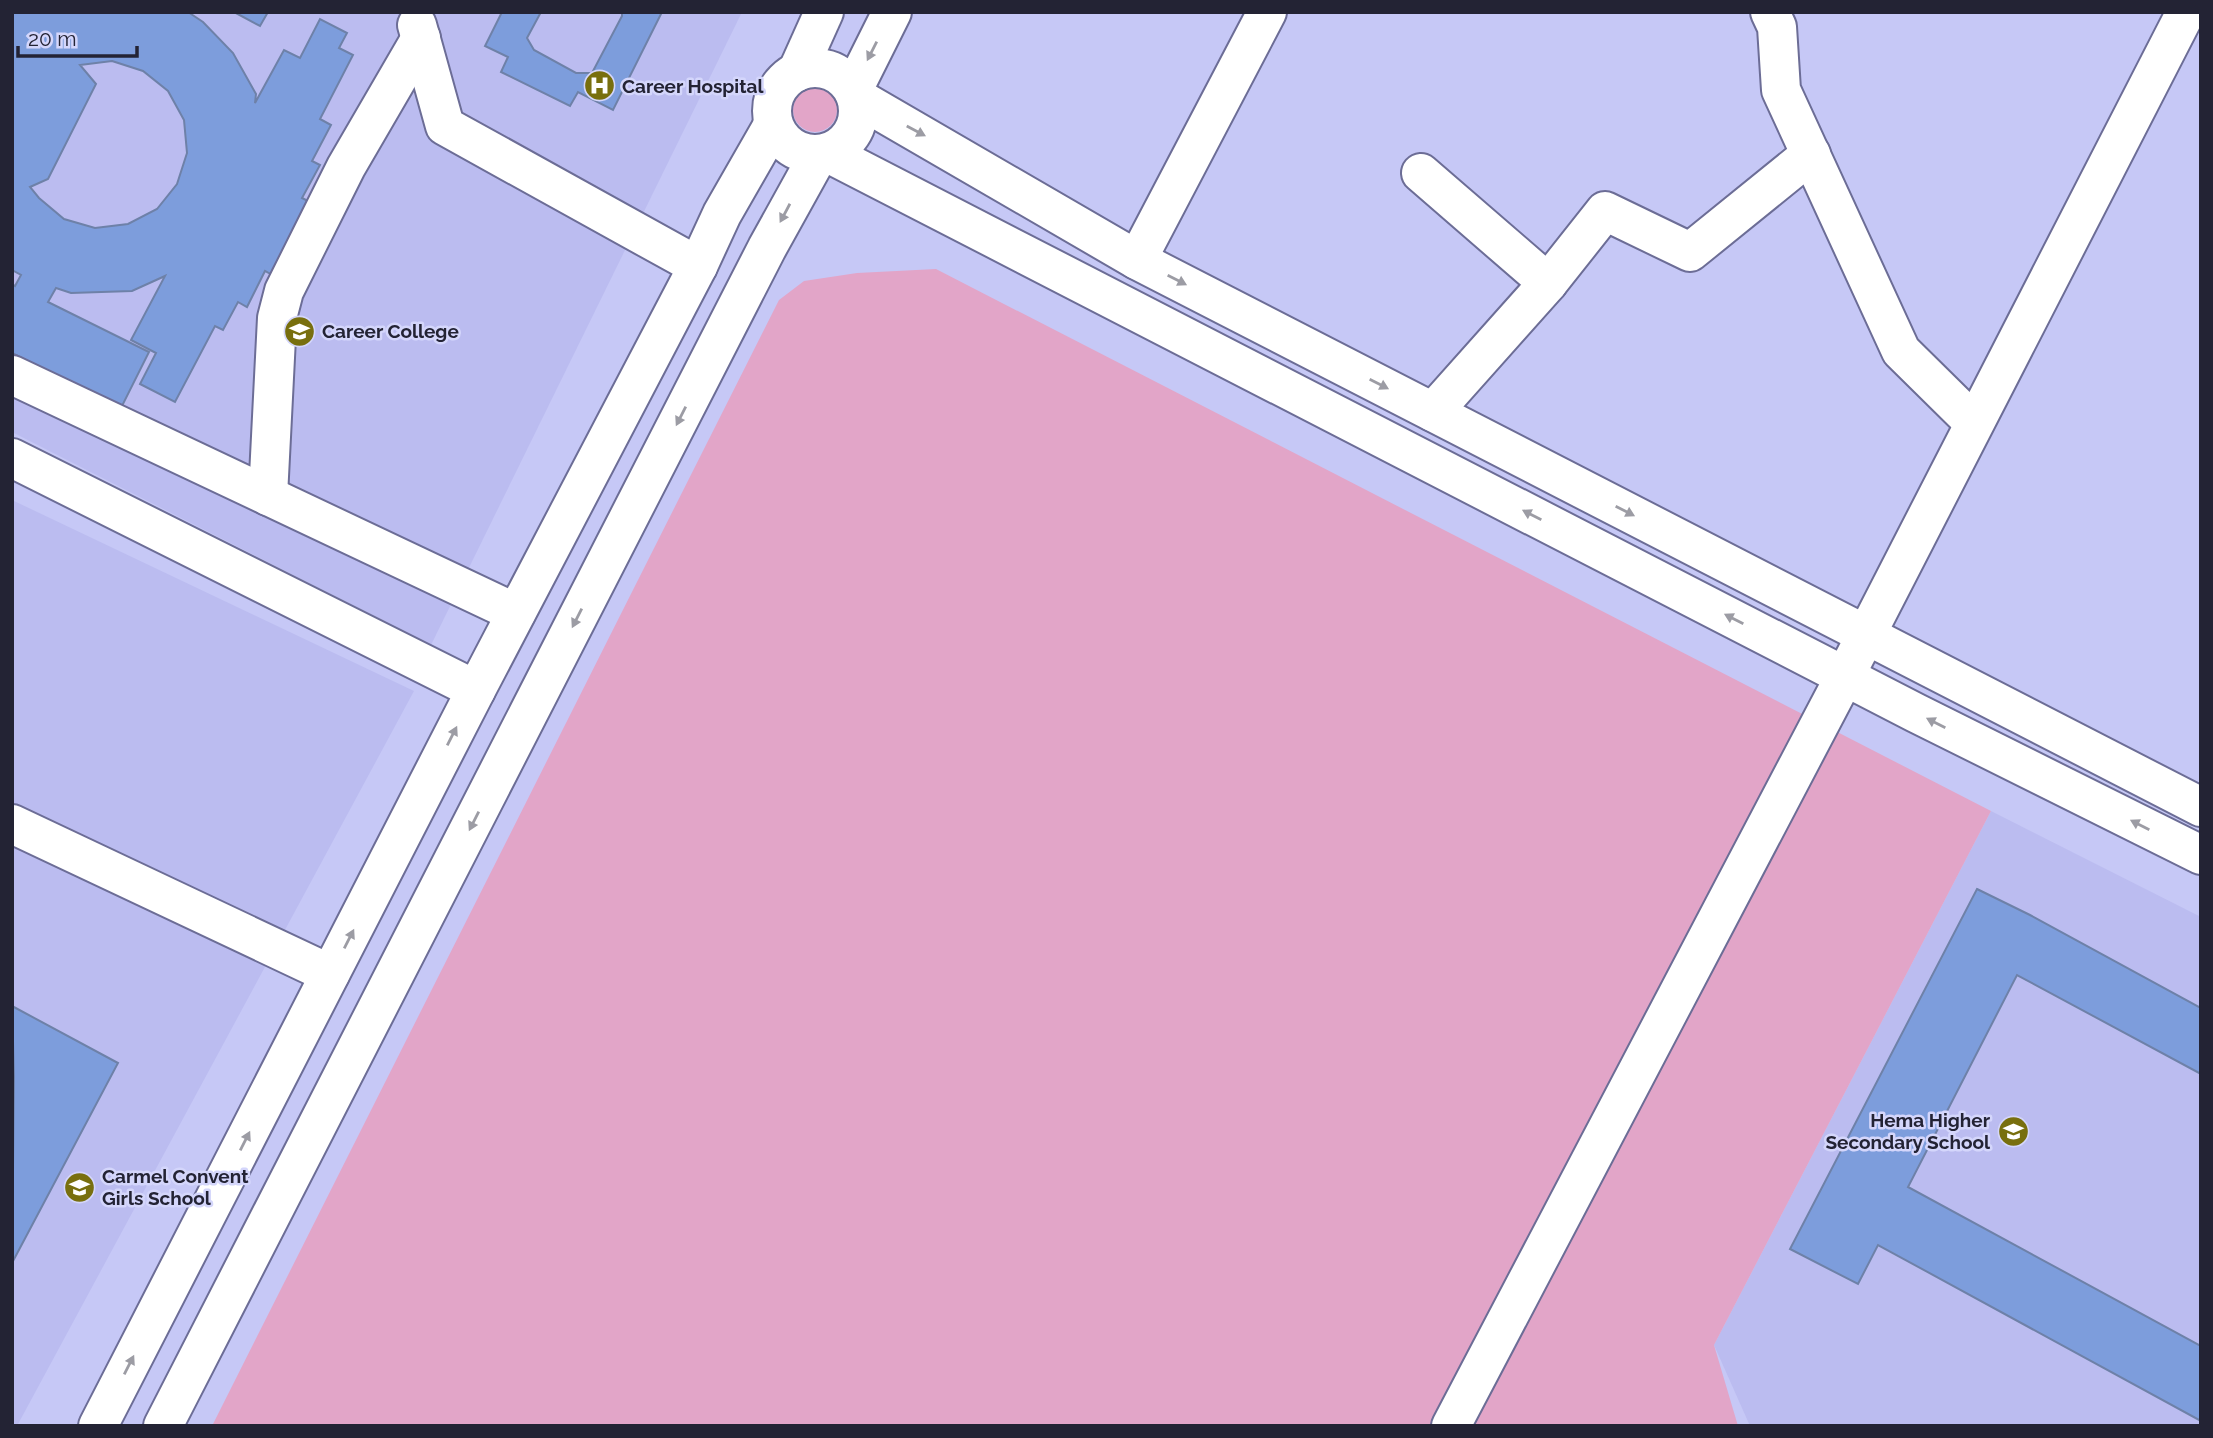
<svg xmlns="http://www.w3.org/2000/svg" width="2213" height="1438" font-family="Raleway,sans-serif">
  <rect width="100%" height="100%" fill="#c6c8f6"/>
  <g fill="#bbbcf0">
    <polygon points="12,12 742,12 431,645 12,432"/>
    <polygon points="12,500 414,691 17,1426 12,1426"/>
    <polygon points="1991,811 2201,917 2201,1426 1750,1426 1714,1345"/>
  </g>
  <g fill="#e2a5c8">
    <circle cx="815" cy="110" r="22"/>
    <polygon points="936,269 1991,811 1714,1345 1738,1426 212,1426 779,300 804,281 857,273"/>
  </g>
  <g fill="#7d9ddc" stroke="#6e81a8" stroke-width="2" fill-rule="evenodd">
    <path d="M12,12H188L203,22L233,53L256,94L255,103L284,50L300,58L320,19L347,33L339,48L353,55L320,119L331,125L312,161L320,165L302,198L312,203L274,276L265,271L247,307L238,302L223,330L215,326L175,402L140,384L156,353L131,340L165,276L132,291L71,293L56,288L48,302L149,352L121,408L12,353V284L15,286L21,275L12,270ZM112,61L143,71L168,91L184,120L187,153L177,184L157,209L128,224L95,228L64,219L39,198L30,187L48,179L96,84L80,65Z"/>
    <polygon points="234,12 268,12 260,26"/>
    <polygon points="502,12 541,12 527,38 534,50 576,73 592,73 622,16 622,12 662,12 613,110 578,92 570,106 501,72 508,57 485,46"/>
    <polygon points="1977,889 2030,915 2201,1008 2201,1074 2017,975 1908,1187 2201,1346 2201,1421 1878,1245 1858,1284 1790,1249"/>
    <polygon points="12,1006 118,1063 12,1263 14,1077"/>
  </g>
  <g fill="none" stroke-linecap="round" stroke-linejoin="round">
    <defs>
      <g id="minor">
        <polyline points="1770,12 1777,27 1781,90 1901,351 1974,423"/>
        <polyline points="417,25 445,126 698,266"/>
        <polyline points="856,97 1137,260 2201,807"/>
        <polyline points="828,153 1916,713 2201,855"/>
        <polyline points="1421,173 1548,283"/>
        <polyline points="1137,260 1267,12"/>
        <polyline points="12,375 516,613"/>
        <polyline points="1433,412 1548,283 1605,211 1690,252 1811,154"/>
        <polyline points="12,458 476,690"/>
        <polyline points="268,496 277,318 284,291 346,167 421,38"/>
        <polyline points="12,824 330,974"/>
        <polyline points="1451,1426 1845,676 2186,12"/>
      </g>
      <g id="major">
        <circle cx="815" cy="111" r="43"/>
        <polyline points="797,72 824,12"/>
        <polyline points="853,90 892,12"/>
        <polyline points="98,1426 476,690 698,266 722,214 773,125"/>
        <polyline points="163,1426 767,248 819,154"/>
      </g>
    </defs>
    <use href="#minor" stroke="#6c6d96" stroke-width="42"/>
    <use href="#major" stroke="#6c6d96" stroke-width="42"/>
    <use href="#minor" stroke="#fff" stroke-width="38"/>
    <use href="#major" stroke="#fff" stroke-width="38"/>
  </g>
  <defs><path id="oneway-solid" d="M-6-.8H1V-3.2L6.5 0L1 3.2V.8H-6Z" transform="scale(1.75)"/></defs>
  <g fill="#9c9ca4">
    <use href="#oneway-solid" transform="translate(872 51) rotate(117)"/>
    <use href="#oneway-solid" transform="translate(916 131) rotate(28)"/>
    <use href="#oneway-solid" transform="translate(785 213) rotate(118)"/>
    <use href="#oneway-solid" transform="translate(1177 280) rotate(27)"/>
    <use href="#oneway-solid" transform="translate(1379 384) rotate(27)"/>
    <use href="#oneway-solid" transform="translate(681 416) rotate(117)"/>
    <use href="#oneway-solid" transform="translate(1625 511) rotate(27)"/>
    <use href="#oneway-solid" transform="translate(1532 515) rotate(-153)"/>
    <use href="#oneway-solid" transform="translate(577 618) rotate(117)"/>
    <use href="#oneway-solid" transform="translate(1734 619) rotate(-153)"/>
    <use href="#oneway-solid" transform="translate(1936 723) rotate(-153)"/>
    <use href="#oneway-solid" transform="translate(452 736) rotate(-63)"/>
    <use href="#oneway-solid" transform="translate(474 821) rotate(117)"/>
    <use href="#oneway-solid" transform="translate(2140 825) rotate(-153)"/>
    <use href="#oneway-solid" transform="translate(349 939) rotate(-63)"/>
    <use href="#oneway-solid" transform="translate(245 1141) rotate(-63)"/>
    <use href="#oneway-solid" transform="translate(129 1365) rotate(-63)"/>
  </g>
  <defs>
    <symbol id="hospital-disc" viewBox="-11 -11 22 22"><circle r="9.5" fill="#786f0e" stroke="#d4d6fb"/><path d="M-5-5h3v3.5h4V-5h3V5h-3V1.5h-4V5h-3Z" fill="#fff"/></symbol>
    <symbol id="university-disc" viewBox="-11 -11 22 22"><circle r="9.5" fill="#786f0e" stroke="#d4d6fb"/><path d="M0-5L7-2L0 1L-7-2ZM-4 1L0 2.5L4 1V4Q0 6-4 4Z" fill="#fff"/></symbol>
    <symbol id="school-disc" viewBox="-11 -11 22 22"><circle r="9.5" fill="#786f0e" stroke="#d4d6fb"/><path d="M0-5L7-2L0 1L-7-2ZM-4 1L0 2.5L4 1V4Q0 6-4 4Z" fill="#fff"/></symbol>
  </defs>
  <g fill-rule="evenodd">
    <use href="#hospital-disc" x="582" y="68" width="35" height="35"/>
    <use href="#university-disc" x="282" y="314" width="35" height="35"/>
    <use href="#school-disc" x="1996" y="1114" width="35" height="35"/>
    <use href="#school-disc" x="62" y="1170" width="35" height="35"/>
  </g>
  <g text-anchor="middle" stroke-width="5" stroke-linejoin="round" paint-order="stroke">
    <g font-size="19" font-weight="bold" fill="#232334" stroke="#d4d6fb" text-anchor="start">
      <text x="622" y="93">Career Hospital</text>
      <text x="322" y="338">Career College</text>
      <text x="1990" y="1127" text-anchor="end">Hema Higher<tspan x="1990" dy="22">Secondary School</tspan></text>
      <text x="102" y="1183">Carmel Convent<tspan x="102" dy="22">Girls School</tspan></text>
    </g>
  </g>
  <rect width="2213" height="1438" fill="none" stroke="#232334" stroke-width="28"/>
  <path d="M18 46v10h119v-10" fill="none" stroke="#232334" stroke-width="3.5"/>
  <text x="28" y="46" font-size="21" fill="#232334" stroke="#d4d6fb" stroke-width="5" paint-order="stroke">20 m</text>
</svg>
